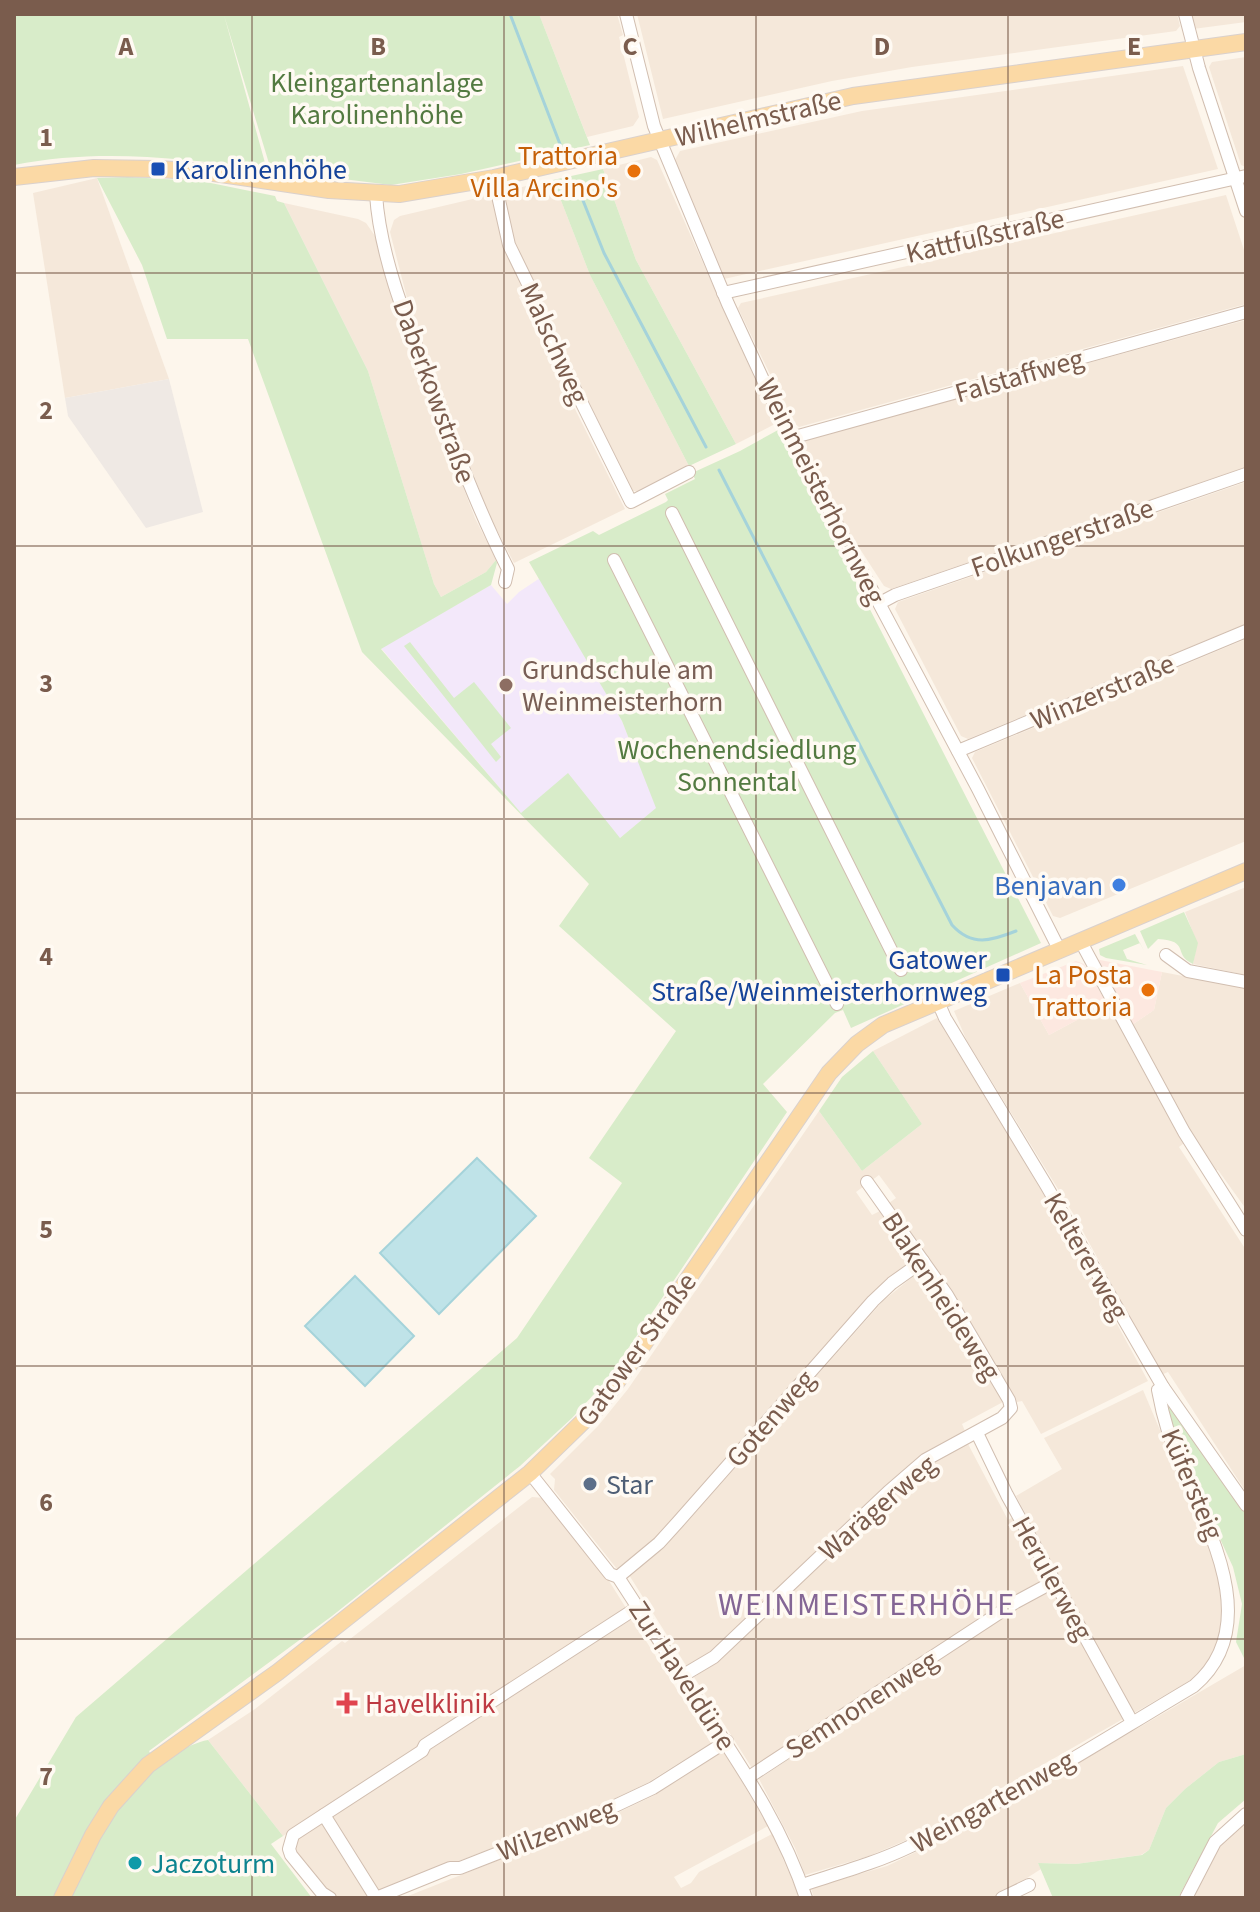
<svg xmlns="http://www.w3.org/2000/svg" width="1260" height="1912" font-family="'Source Sans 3',sans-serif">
  <rect width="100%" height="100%" fill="#fdf6ec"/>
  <g fill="#f5e8da">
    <polygon points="539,14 617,14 623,35 619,37 639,117 633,126 587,137"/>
    <polygon points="637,14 1177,14 1180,26 1176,31 912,67 832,81 663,119"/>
    <polygon points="1190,14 1246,14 1246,22 1193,29"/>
    <polygon points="1246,57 1246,167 1241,165 1209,67 1212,62"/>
    <polygon points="1183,66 1218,169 724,279 675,160 680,151 862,111"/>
    <polygon points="651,157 657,160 775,424 736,444 636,260 603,169"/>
    <polygon points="97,178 169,379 65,398 33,193"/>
    <polygon points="553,180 590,275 689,466 637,491 632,491 512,243 500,192"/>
    <polygon points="494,194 528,291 519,297 625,509 514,563 490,517 424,347 407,298 390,232 394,220 400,216"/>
    <polygon points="1226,195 1246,256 1246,304 799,427 793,422 738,308 741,303"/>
    <polygon points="284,203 358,219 366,223 375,236 410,349 475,518 496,560 486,572 441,597 434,584 368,371"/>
    <polygon points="1246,320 1246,467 891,589 884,586 847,529 803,446 806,440"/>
    <polygon points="1246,482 1246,624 968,739 961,736 895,609 898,602"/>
    <polygon points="1246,639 1246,841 1060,918 1053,916 972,758 975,752"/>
    <polygon points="1246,887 1246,975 1193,964 1197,943 1185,912"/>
    <polygon points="1162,972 1246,988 1246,1209 1218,1170 1215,1171 1193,1137 1132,1025 1154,1010"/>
    <polygon points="1020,983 1049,1035 1107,1004 1184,1143 1179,1147 1246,1250 1246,1492 1168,1372 1161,1375 1074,1215 967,1041 954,1011"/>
    <polygon points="937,1018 1073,1243 1148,1381 1041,1434 1022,1401 1017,1402 951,1290 889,1203 896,1198 879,1175 856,1192 872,1215 880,1211 914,1260 656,1538 617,1569 554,1490 555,1479 550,1474 598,1426 628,1389 819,1111 862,1171 922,1124 873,1051"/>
    <polygon points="921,1270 942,1299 1003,1402 962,1424 965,1431 916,1460 876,1494 714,1649 687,1667 629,1575 663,1549 883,1301"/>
    <polygon points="1143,1390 1182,1482 1209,1531 1231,1626 1206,1671 1134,1713 1016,1496 1062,1469 1044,1438"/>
    <polygon points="968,1444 1008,1520 1013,1517 1046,1578 1008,1600 752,1768 694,1677 721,1660 889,1499 923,1470 945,1453"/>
    <polygon points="532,1497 544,1498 609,1581 626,1608 419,1742 422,1747 283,1836 208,1740 255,1709 342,1641 345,1643"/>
    <polygon points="1052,1589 1123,1719 923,1833 869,1856 805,1875 795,1848 759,1779 1013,1610"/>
    <polygon points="632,1619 711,1743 647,1783 597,1807 364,1898 343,1898 332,1895 324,1890 293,1850 295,1840 322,1820"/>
    <polygon points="1246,1665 1246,1754 1219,1762 1185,1789 1166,1808 1149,1850 1141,1855 1076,1864 1038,1863 1041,1869 996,1898 814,1898 811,1888 887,1866 974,1824"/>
    <polygon points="724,1751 768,1826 674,1877 681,1888 691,1883 699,1872 772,1834 800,1898 403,1898 615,1814 653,1796"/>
    <polygon points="1246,1819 1246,1898 1191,1898 1216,1850 1227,1835"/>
  </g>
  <g fill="#fde8e0">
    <polygon points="1095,959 1162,972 1154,1010 1132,1025"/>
    <polygon points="1076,961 1084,964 1107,1004 1049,1035 1020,983"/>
  </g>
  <polygon fill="#efe9e4" points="169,379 203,512 146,528 68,416 65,398"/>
  <polygon fill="#f3e8fa" points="540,578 622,721 657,808 620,838 521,813 381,648 491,585 507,604 519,592"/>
  <g fill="#d8ecc9">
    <path d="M14,14H539L590,145L461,174L391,185L271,170L224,15L267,170C183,158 98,148 14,165Z"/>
    <polygon points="603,169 636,260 736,444 689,466 590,275 553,180"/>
    <polygon points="128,177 201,181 275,196 277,201 284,203 368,371 434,584 441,597 486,572 496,560 497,563 491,585 381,649 521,813 568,773 620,838 656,808 622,721 529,562 593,531 599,535 666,502 668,500 665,494 695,479 692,473 740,451 778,430 1041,943 851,1028 843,1010 835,1013 763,1084 787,1112 607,1380 572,1418 520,1466 332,1616 149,1751 151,1755 129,1774 111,1795 56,1898 14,1898 14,1821 76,1717 517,1338 622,1183 589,1158 676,1031 559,926 589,884 362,652 248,339 167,339 142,265 97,178"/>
    <polygon points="410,642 454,698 474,682 511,728 491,744 501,757 496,762 404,646"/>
    <path d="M1184,912L1198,943L1193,964C1172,954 1191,941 1158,939L1148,949L1140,931Z"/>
    <polygon points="1135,934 1144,951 1140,943 1123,950 1127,959 1147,965 1106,958 1100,955 1099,949"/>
    <polygon points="873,1051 922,1124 862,1171 819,1111 842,1077"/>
    <polygon points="1166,1399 1216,1474 1246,1514 1246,1662 1236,1642 1242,1604 1233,1567 1189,1471 1168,1412"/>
    <path d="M208,1740L283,1836L271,1844L312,1898H68C79,1876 89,1852 101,1831C120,1797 170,1747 208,1740Z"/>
    <polygon points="1246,1754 1246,1799 1218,1823 1178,1898 1053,1898 1038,1863 1076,1864 1142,1855 1149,1850 1166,1808 1185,1789 1219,1762"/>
  </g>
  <g fill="#bfe3e8" stroke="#a5d3da" stroke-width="2">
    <polygon points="477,1158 536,1216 439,1314 380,1253"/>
    <polygon points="355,1276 414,1336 365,1386 305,1326"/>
  </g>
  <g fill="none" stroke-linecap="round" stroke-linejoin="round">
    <g stroke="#a5d3da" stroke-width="3">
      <polyline points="510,14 563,152"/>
      <polyline points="578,188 604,253 706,447"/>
      <path d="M719,470L952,925C972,947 991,941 1016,931"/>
    </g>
    <defs>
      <g id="minor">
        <polyline points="626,14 654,126 728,304 784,425 978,789 1060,951"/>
        <polyline points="1185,14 1199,68 1246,211"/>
        <polyline points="494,178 509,245 531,290 552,343 631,502 689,472"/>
        <path d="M376,194C380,260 411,332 435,394C457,453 479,512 508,569L505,582"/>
        <polyline points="723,293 1246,176"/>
        <polyline points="791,438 1246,312"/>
        <polyline points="672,513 901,970"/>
        <polyline points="614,560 837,1004"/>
        <polyline points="880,603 895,595 1246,474"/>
        <polyline points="958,751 1246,631"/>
        <polyline points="1081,942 1184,1132 1246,1230"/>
        <polyline points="1166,955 1188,971 1246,982"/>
        <polyline points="938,1002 945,1018 1046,1185 1163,1387 1246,1505"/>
        <polyline points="977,1433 1007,1495 1132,1722"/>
        <path d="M530,1473L610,1574L618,1577C648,1623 677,1669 708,1716C746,1774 784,1831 806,1898"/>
        <polyline points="618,1577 659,1543 678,1522 873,1301 892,1283 923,1261"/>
        <polyline points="682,1676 714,1657 888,1492 925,1460 1002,1418 1011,1408 1009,1400 947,1295 867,1182"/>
        <polyline points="749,1777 1016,1602 1055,1581"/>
        <polyline points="324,1815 376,1898"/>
        <path d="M802,1885C839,1873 876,1863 911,1846C1009,1801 1101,1741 1194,1686C1260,1630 1215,1541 1184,1473C1172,1447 1163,1418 1158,1390L1163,1387"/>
        <polyline points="330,1898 322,1893 291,1855 289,1849 293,1835 422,1751 425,1745 638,1607"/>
        <polyline points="376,1898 450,1868 460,1868 600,1813 653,1788 727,1741"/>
        <polyline points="1002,1898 1029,1885"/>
        <polyline points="1186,1898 1215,1842 1246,1814"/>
      </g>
      <g id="major">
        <polyline points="14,177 94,168 158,169 207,172 329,190 399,194 494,178 853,96 1246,42"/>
        <polyline points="62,1898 93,1835 111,1806 148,1765 278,1672 530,1473 599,1406 632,1361 829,1073 857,1044 883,1025 1246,871"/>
      </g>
    </defs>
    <use href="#minor" stroke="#d1beb0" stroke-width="14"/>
    <use href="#major" stroke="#dad1cd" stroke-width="18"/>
    <use href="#minor" stroke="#fff" stroke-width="12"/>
    <use href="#major" stroke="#fbd9a5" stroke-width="16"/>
  </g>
  <path fill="none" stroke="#7a5c4d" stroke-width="2" stroke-opacity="0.55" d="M252,14V1898M504,14V1898M756,14V1898M1008,14V1898M14,273H1246M14,546H1246M14,819H1246M14,1093H1246M14,1366H1246M14,1639H1246"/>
  <g fill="#1a4fb4" stroke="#fffaf3" stroke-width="3">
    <rect x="150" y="161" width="16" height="16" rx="4"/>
    <rect x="995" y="967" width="16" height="16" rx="4"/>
  </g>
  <g fill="#e8710a" stroke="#fffaf3" stroke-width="3">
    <circle cx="634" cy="171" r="8"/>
    <circle cx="1148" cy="990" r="8"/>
  </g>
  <circle fill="#8d6e63" stroke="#fffaf3" stroke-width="3" cx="506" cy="685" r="8"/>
  <circle fill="#3f7fe0" stroke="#fffaf3" stroke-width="3" cx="1119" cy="885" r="8"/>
  <circle fill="#5c6f8a" stroke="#fffaf3" stroke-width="3" cx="590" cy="1484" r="8"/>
  <path fill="#e0444e" stroke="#fffaf3" stroke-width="3" d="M343 1691h8v8h8v8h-8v8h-8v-8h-8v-8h8z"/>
  <circle fill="#0f9aa8" stroke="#fffaf3" stroke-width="3" cx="135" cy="1863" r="8"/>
  <g text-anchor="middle" stroke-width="7" stroke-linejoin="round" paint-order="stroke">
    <g font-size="28" fill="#537a41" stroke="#fffaf3">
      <text x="377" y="92">Kleingartenanlage<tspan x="377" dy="32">Karolinenhöhe</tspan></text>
      <text x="737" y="759">Wochenendsiedlung<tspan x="737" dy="32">Sonnental</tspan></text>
    </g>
    <g font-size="28" fill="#7a5c4d" stroke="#fffaf3">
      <text transform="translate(758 118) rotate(-13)" y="10">Wilhelmstraße</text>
      <text transform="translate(985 235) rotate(-13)" y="10">Kattfußstraße</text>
      <text transform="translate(555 343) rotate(66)" y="10">Malschweg</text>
      <text transform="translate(1019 375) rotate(-16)" y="10">Falstaffweg</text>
      <text transform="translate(435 391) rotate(70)" y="10">Daberkowstraße</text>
      <text transform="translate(822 491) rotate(63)" y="10">Weinmeisterhornweg</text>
      <text transform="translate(1062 537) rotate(-19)" y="10">Folkungerstraße</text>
      <text transform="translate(1102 691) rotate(-23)" y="10">Winzerstraße</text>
      <text transform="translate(1087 1256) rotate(60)" y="10">Keltererweg</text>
      <text transform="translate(942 1296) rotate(57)" y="10">Blakenheideweg</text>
      <text transform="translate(636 1349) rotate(-54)" y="10">Gatower Straße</text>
      <text transform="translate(770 1418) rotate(-49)" y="10">Gotenweg</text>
      <text transform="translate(1193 1484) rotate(67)" y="10">Küfersteig</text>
      <text transform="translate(877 1507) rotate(-41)" y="10">Warägerweg</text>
      <text transform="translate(1053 1578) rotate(61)" y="10">Herulerweg</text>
      <text transform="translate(683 1675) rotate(57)" y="10">Zur Haveldüne</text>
      <text transform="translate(861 1704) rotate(-33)" y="10">Semnonenweg</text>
      <text transform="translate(992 1801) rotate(-29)" y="10">Weingartenweg</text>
      <text transform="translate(556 1829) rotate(-22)" y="10">Wilzenweg</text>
    </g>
    <g font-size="28" fill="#c56008" stroke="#fffaf3" text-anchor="end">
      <text x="618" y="165">Trattoria<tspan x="618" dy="32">Villa Arcino's</tspan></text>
      <text x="1132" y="984">La Posta<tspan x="1132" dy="32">Trattoria</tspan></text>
    </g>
    <g font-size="28" fill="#164399" stroke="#fffaf3" text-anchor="start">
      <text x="174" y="179">Karolinenhöhe</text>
      <text x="987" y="969" text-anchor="end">Gatower<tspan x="987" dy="32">Straße/Weinmeisterhornweg</tspan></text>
    </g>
    <g font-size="28" fill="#785e54" stroke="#fffaf3" text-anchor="start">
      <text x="522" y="679">Grundschule am<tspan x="522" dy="32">Weinmeisterhorn</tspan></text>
    </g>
    <g font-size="28" fill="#366cbe" stroke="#fffaf3" text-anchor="end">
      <text x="1103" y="895">Benjavan</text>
    </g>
    <g font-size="28" fill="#4e5e75" stroke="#fffaf3" text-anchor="start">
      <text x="606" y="1494">Star</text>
    </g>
    <g font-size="28" fill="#be3a42" stroke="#fffaf3" text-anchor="start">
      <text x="365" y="1713">Havelklinik</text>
    </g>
    <g font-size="28" fill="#0d838f" stroke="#fffaf3" text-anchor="start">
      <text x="151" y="1873">Jaczoturm</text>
    </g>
    <g font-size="32" letter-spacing="2" fill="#846695" stroke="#fffaf3">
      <text x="867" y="1615">WEINMEISTERHÖHE</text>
    </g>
  </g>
  <g font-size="26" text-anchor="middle" font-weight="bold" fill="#7a5c4d" stroke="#fffaf3" stroke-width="7" stroke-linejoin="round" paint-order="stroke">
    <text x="126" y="55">A</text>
    <text x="378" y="55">B</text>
    <text x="630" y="55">C</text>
    <text x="882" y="55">D</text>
    <text x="1134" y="55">E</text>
    <text x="46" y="146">1</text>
    <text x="46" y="419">2</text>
    <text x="46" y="692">3</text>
    <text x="46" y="965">4</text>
    <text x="46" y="1238">5</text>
    <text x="46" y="1511">6</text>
    <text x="46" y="1785">7</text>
  </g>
  <rect width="1260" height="1912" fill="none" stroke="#7a5c4d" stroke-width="32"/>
</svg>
